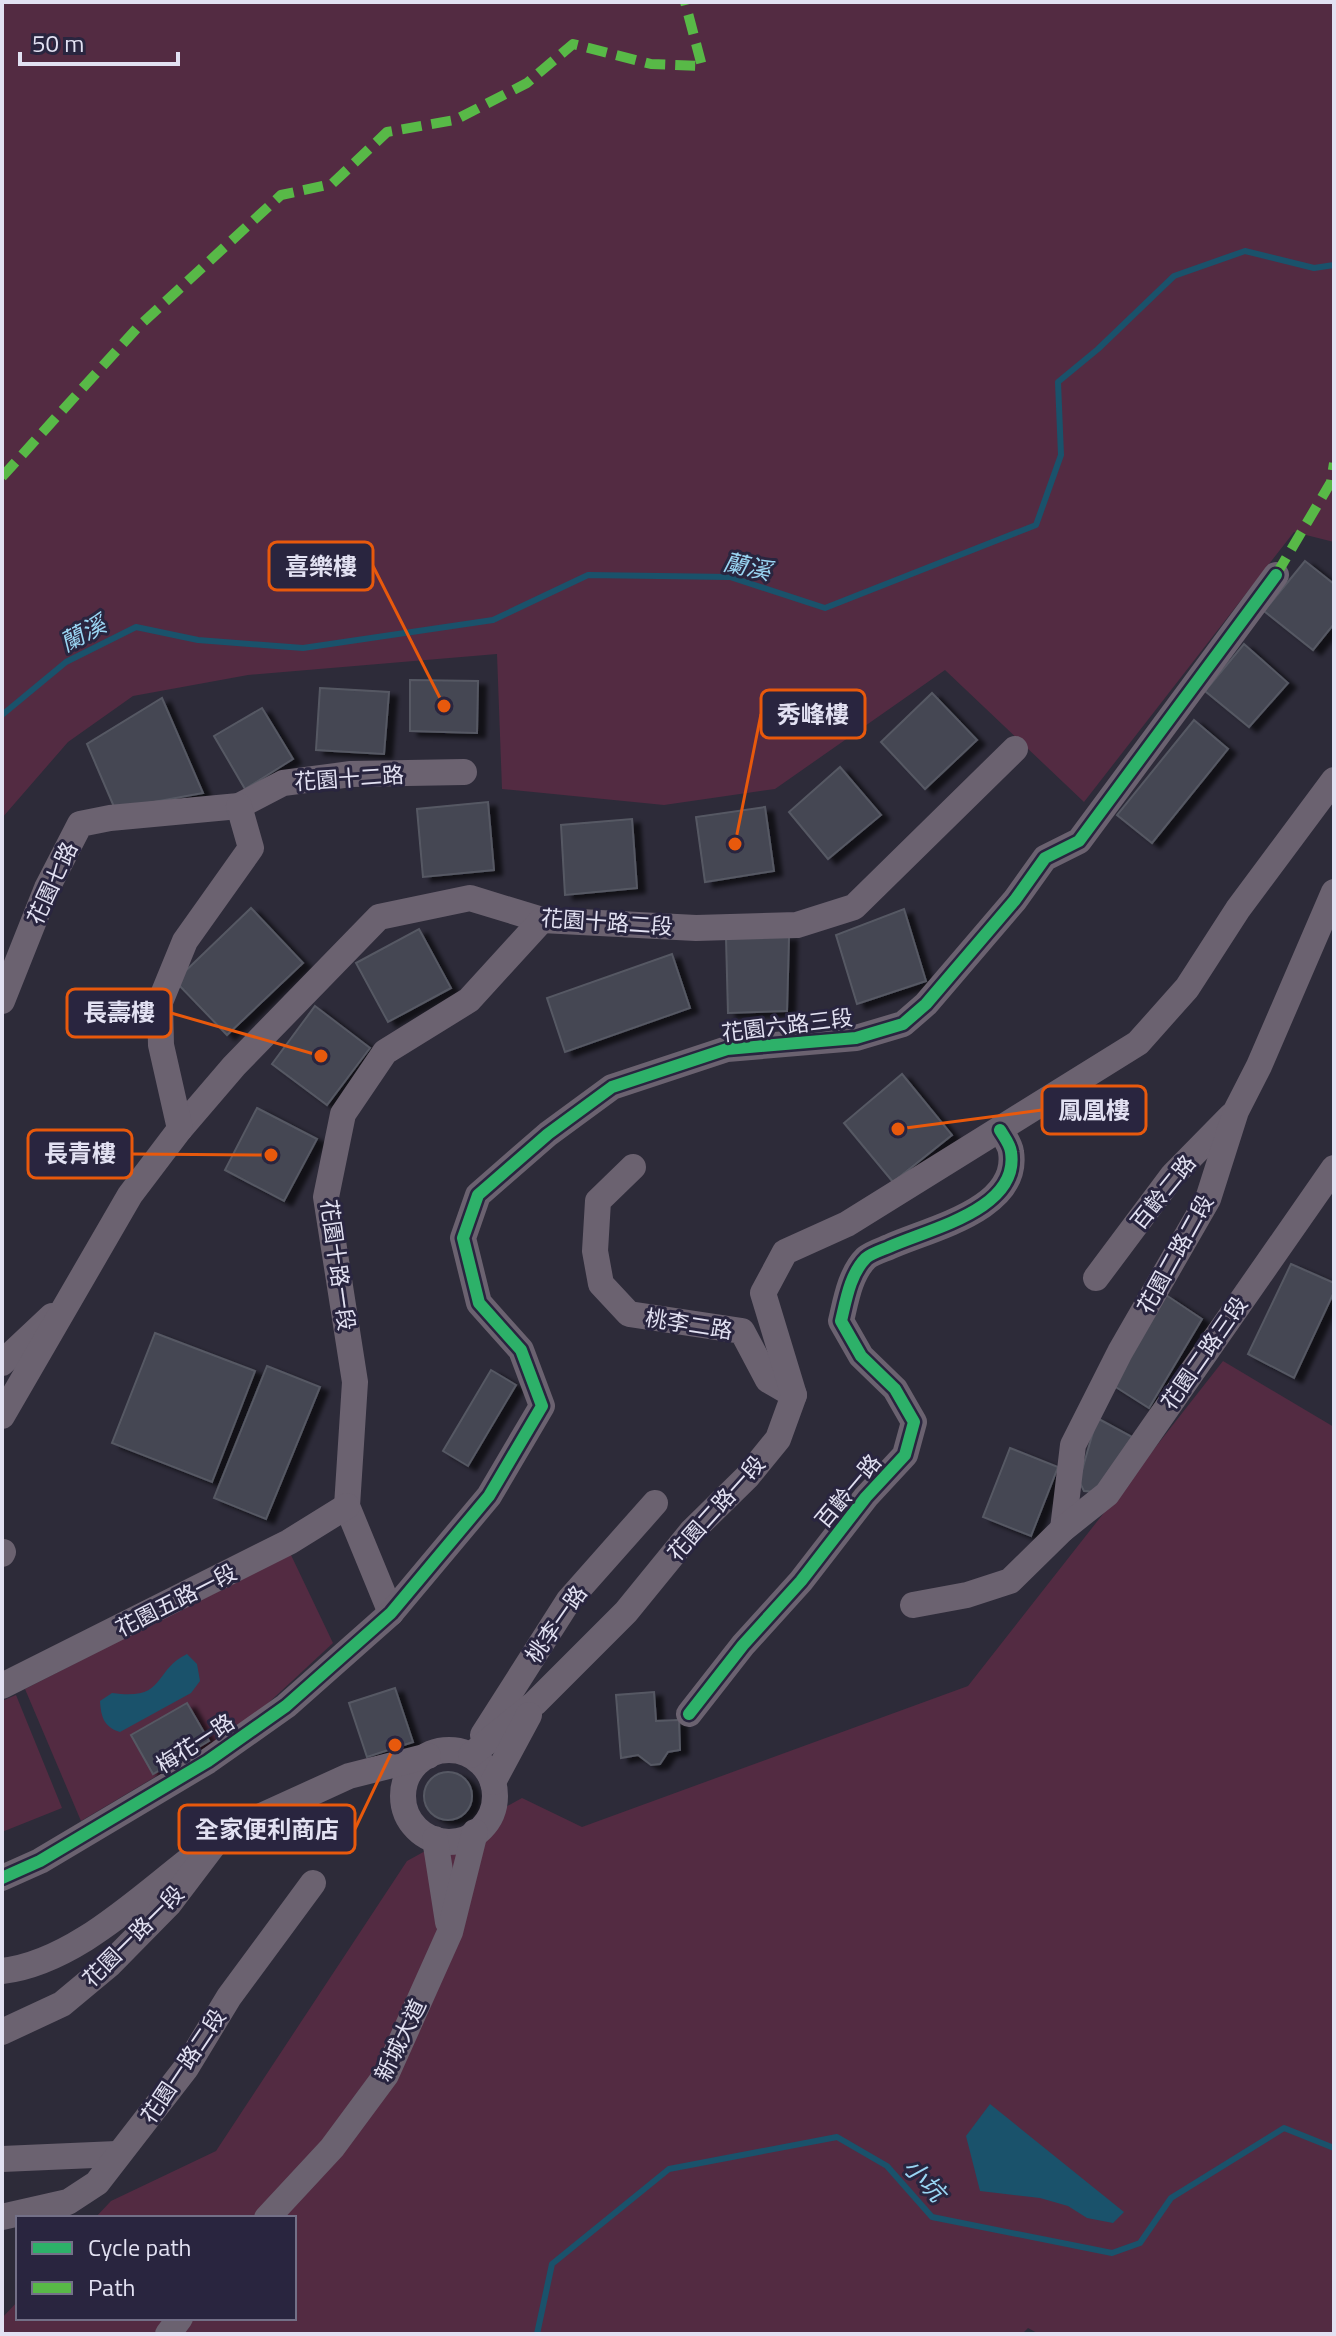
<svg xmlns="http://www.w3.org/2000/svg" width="1336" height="2336" font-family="'Titillium Web','Noto Sans TC',sans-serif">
  <defs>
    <filter id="shadow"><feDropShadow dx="8" dy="4.5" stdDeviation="2" flood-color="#0009"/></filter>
  </defs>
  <rect width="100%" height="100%" fill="#2d2b39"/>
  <g fill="#532b42">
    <polygon points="2,2 1334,2 1334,542 1294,532 1084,802 945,670 775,789 664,805 502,789 497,654 248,675 133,696 68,742 2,818"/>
    <polygon points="1223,1361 1334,1427 1334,2334 1039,2334 1028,2328 1022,2334 2,2334 2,2318 18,2301 18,2318 294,2318 294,2218 95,2218 111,2201 216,2151 407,1861 522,1798 582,1827 968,1686"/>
    <polygon points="290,1553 333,1643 249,1721 81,1821 25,1689"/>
    <polygon points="16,1695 62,1808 2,1832 2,1701"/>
  </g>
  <g fill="#1a526b">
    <path d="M187,1654L197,1664L200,1681L191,1693L120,1732C104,1727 101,1717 100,1701L112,1693C167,1701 152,1671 187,1654Z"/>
    <polygon points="990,2104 1124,2212 1113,2223 1087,2218 1068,2206 1040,2198 980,2191 966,2136"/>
  </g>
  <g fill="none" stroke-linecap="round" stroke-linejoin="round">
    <g stroke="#1a526b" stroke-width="6">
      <polyline points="2,715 66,662 136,627 198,640 303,648 493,620 588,575 730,577 825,608 1036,525 1061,455 1058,382 1098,349 1174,276 1245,251 1314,268 1334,265"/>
      <polyline points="537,2334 552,2264 669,2169 837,2137 887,2166 932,2217 1112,2253 1140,2243 1171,2198 1284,2128 1334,2148"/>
    </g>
  </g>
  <g fill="#444652" stroke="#565964" stroke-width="2" filter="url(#shadow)">
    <polygon points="1305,561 1334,584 1334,624 1313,650 1264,611"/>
    <polygon points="1244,644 1288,683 1249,727 1205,691"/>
    <polygon points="410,680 478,681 477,733 410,731"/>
    <polygon points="320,688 389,692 384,754 316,750"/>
    <polygon points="932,693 977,740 925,789 881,742"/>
    <polygon points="162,698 203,793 115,809 87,744"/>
    <polygon points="262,708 293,759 245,789 214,736"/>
    <polygon points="1194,720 1228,749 1152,843 1117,815"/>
    <polygon points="840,767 881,815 828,859 789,812"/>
    <polygon points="488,802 494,870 423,877 417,809"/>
    <polygon points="765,807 774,871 705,882 696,817"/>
    <polygon points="632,819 637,888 565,895 561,825"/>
    <polygon points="251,908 303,963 227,1035 175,981"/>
    <polygon points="904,909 926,981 857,1004 836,935"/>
    <polygon points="419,929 451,988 388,1022 356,963"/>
    <polygon points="789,936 787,1011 728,1013 726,937"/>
    <polygon points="672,954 690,1008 565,1052 547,998"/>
    <polygon points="315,1006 370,1048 327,1105 272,1064"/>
    <polygon points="902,1074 952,1135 893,1182 844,1123"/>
    <polygon points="257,1108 317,1139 284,1201 225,1170"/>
    <polygon points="1291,1264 1334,1283 1334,1292 1294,1378 1248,1354"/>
    <polygon points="1166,1295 1202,1319 1149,1408 1111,1384"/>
    <polygon points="155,1333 255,1371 212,1482 112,1443"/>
    <polygon points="267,1366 320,1387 266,1519 214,1498"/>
    <polygon points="491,1370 516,1385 468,1466 443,1451"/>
    <polygon points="1097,1418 1136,1439 1097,1492 1084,1491 1079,1481"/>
    <polygon points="1010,1448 1058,1467 1031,1536 983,1517"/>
    <polygon points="395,1688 413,1742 367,1757 349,1703"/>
    <polygon points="654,1692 656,1721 679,1720 680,1750 668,1752 660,1764 651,1765 638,1755 621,1758 616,1695"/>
    <polygon points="187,1703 209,1741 153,1774 131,1735"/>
    <circle cx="448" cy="1796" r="24"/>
  </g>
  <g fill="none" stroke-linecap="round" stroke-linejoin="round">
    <g stroke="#6b6270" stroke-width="26">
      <polyline points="2,1001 47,888 80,824 110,818 239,806 283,783 351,774 464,772"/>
      <polyline points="180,1129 234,1066 379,917 470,898 542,920 696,928 797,925 854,907 1015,749"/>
      <polyline points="633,1167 598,1201 595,1251 601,1284 629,1314 742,1331 768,1380 794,1395"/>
      <polyline points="1096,1278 1173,1175 1231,1116"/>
      <polyline points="2,1363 52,1316"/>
      <polyline points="2,1416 130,1195 180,1129 161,1045 160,1002 185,941 251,848 239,806"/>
      <polyline points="1063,1529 1073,1445 1120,1352 1208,1199 1236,1111 1259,1066 1334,892"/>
      <polyline points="2,1554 3,1552"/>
      <polyline points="913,1605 967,1595 1010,1581 1063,1529 1107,1494 1334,1168"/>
      <polyline points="391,1613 347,1506 355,1382 326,1197 343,1114 385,1052 469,1000 542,920"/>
      <polyline points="2,1686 289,1542 347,1506"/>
      <path d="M689,1714L743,1645L801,1581L866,1497L905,1455L914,1422L895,1389L861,1356L841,1321C846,1300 850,1274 866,1258C872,1253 882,1250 889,1247C928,1229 1020,1210 1011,1152C1010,1144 1004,1137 1000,1130"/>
      <polyline points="483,1735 569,1600 655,1503"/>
      <circle cx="449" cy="1796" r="46"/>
      <polyline points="471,1755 535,1703 626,1612 692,1531 747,1477 778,1439 794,1395 763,1293 785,1252 847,1224 1138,1043 1187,988 1238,909 1334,780"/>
      <polyline points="493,1782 529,1715"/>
      <polyline points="435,1839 448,1922"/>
      <polyline points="2,1878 40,1861 208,1761 286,1706 391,1613 489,1496 542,1406 521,1350 479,1303 463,1238 478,1195 548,1134 612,1087 727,1049 856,1038 903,1024 926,1004 1015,900 1045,858 1079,841 1276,575"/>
      <path d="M2,1971C73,1963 139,1898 194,1856"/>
      <polyline points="2,2032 62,2004 110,1964 169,1904 222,1834 349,1776 428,1756"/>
      <polyline points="2,2159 117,2154"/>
      <polyline points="2,2217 68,2202 97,2183 186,2068 229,1997 313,1883"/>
      <polyline points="267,2218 332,2148 386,2075 450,1932 475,1832"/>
      <polyline points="168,2334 180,2318"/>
    </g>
    <g stroke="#58b947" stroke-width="10" stroke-dasharray="20 10" stroke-linecap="butt">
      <polyline points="2,477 138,327 281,195 332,184 387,132 455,120 527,83 573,44 651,64 702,66 685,2"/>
      <polyline points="1276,575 1331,482 1334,463"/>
    </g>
    <defs>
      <g id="cycleway">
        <path d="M689,1714L743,1645L801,1581L866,1497L905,1455L914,1422L895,1389L861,1356L841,1321C846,1300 850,1274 866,1258C872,1253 882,1250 889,1247C928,1229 1020,1210 1011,1152C1010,1144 1004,1137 1000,1130"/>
        <polyline points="2,1878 40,1861 208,1761 286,1706 391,1613 489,1496 542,1406 521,1350 479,1303 463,1238 478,1195 548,1134 612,1087 727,1049 856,1038 903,1024 926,1004 1015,900 1045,858 1079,841 1276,575"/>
      </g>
    </defs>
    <use href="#cycleway" stroke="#29253f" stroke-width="17"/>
    <use href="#cycleway" stroke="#2db169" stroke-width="12"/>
  </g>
  <g text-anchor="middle" stroke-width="6" stroke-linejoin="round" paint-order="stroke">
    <g font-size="22" fill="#e2e1f2" stroke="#29253f">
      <text transform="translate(349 778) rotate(-4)" y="8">花園十二路</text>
      <text transform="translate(52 883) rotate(-65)" y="8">花園七路</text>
      <text transform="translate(607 922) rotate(4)" y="8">花園十路二段</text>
      <text transform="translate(787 1025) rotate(-7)" y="8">花園六路三段</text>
      <text transform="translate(1163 1192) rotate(-51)" y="8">百齡二路</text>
      <text transform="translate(1175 1254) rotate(-61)" y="8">花園二路二段</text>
      <text transform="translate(338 1265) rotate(82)" y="8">花園十路一段</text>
      <text transform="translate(689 1324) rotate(9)" y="8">桃李二路</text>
      <text transform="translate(1204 1353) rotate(-55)" y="8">花園二路三段</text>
      <text transform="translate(848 1491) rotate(-50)" y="8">百齡一路</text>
      <text transform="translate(716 1508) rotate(-48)" y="8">花園二路一段</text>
      <text transform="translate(176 1600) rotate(-27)" y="8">花園五路一段</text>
      <text transform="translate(556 1624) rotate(-55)" y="8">桃李一路</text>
      <text transform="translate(195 1743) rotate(-33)" y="8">梅花一路</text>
      <text transform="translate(133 1936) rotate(-45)" y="8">花園一路一段</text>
      <text transform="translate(400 2040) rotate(-64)" y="8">新城大道</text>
      <text transform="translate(183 2066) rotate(-56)" y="8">花園一路二段</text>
    </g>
    <g font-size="24" font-style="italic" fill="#9ad5f3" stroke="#29253f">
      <text transform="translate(747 567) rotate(13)" y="8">蘭溪</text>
      <text transform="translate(83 634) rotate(-28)" y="8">蘭溪</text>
      <text transform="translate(924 2180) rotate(47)" y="8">小坑</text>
    </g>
  </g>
  <path fill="none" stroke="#e8590c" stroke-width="3" d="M444 706L373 566M735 844L761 714M321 1056L171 1013M898 1129L1042 1110M271 1155L132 1154M395 1745L355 1829"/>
  <g fill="#e8590c" stroke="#29253f" stroke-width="3">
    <circle cx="444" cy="706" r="8"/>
    <circle cx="735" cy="844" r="8"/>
    <circle cx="321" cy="1056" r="8"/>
    <circle cx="898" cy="1129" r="8"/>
    <circle cx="271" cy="1155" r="8"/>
    <circle cx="395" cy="1745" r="8"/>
  </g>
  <g fill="#29253f" stroke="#e8590c" stroke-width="3">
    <rect x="269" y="542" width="104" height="48" rx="8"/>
    <rect x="761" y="690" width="104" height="48" rx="8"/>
    <rect x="67" y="989" width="104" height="48" rx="8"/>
    <rect x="1042" y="1086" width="104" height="48" rx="8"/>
    <rect x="28" y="1130" width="104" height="48" rx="8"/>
    <rect x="179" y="1805" width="176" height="48" rx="8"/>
  </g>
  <g font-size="24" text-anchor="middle" font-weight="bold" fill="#e2e1f2">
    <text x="321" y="575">喜樂樓</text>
    <text x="813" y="723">秀峰樓</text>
    <text x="119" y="1021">長壽樓</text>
    <text x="1094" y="1119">鳳凰樓</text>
    <text x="80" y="1162">長青樓</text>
    <text x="267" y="1838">全家便利商店</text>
  </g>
  <rect width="1336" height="2336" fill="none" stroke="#e2e1f2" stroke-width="8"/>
  <rect x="16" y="2216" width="280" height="104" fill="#29253f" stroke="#737087" stroke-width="2"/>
  <rect x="32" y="2242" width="40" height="12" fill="#2db169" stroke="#737087" stroke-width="2"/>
  <text x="88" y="2256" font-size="24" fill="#e2e1f2">Cycle path</text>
  <rect x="32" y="2282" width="40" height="12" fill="#58b947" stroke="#737087" stroke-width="2"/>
  <text x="88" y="2296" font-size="24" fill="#e2e1f2">Path</text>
  <path d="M20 52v12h158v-12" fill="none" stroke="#e2e1f2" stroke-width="4"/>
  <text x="32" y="52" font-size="24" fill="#e2e1f2" stroke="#29253f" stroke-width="6" paint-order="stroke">50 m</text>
</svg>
